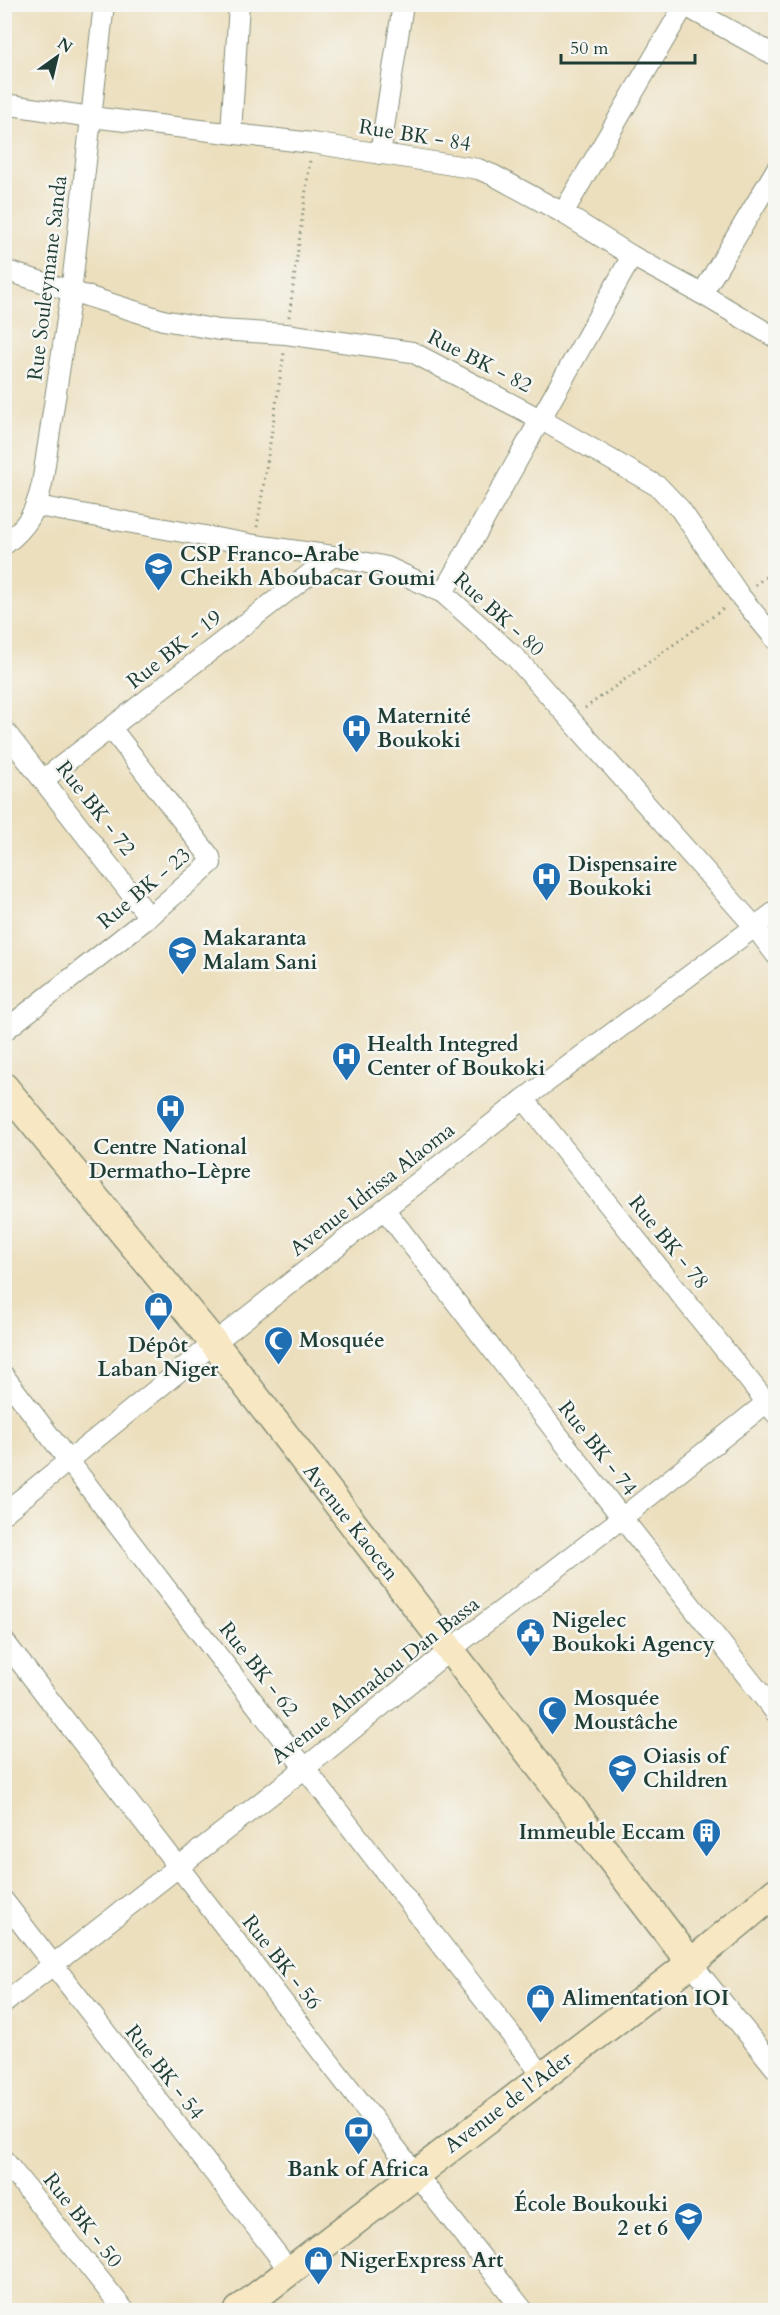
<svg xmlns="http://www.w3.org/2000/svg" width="780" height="2315" font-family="Cardo,serif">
  <rect width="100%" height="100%" fill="#f6f6f2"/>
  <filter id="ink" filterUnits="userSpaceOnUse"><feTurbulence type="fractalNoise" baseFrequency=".0167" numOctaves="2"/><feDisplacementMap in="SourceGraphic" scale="12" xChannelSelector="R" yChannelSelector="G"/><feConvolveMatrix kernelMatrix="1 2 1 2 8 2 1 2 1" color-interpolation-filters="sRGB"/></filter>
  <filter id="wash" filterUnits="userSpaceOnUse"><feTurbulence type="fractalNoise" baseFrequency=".008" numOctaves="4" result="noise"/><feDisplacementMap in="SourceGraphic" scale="24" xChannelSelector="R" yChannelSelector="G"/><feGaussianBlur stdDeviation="1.35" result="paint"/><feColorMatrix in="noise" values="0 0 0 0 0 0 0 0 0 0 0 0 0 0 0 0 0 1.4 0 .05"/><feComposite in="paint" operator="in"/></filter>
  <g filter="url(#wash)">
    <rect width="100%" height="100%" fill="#ecdfbe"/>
  </g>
  <g filter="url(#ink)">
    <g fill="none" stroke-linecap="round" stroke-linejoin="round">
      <defs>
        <g id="street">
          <polyline points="682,4 776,56"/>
          <polyline points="4,104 91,117 312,143 478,169 493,175 563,213 632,256 702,294 776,338"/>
          <polyline points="231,133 239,4"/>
          <polyline points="380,154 403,4"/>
          <polyline points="563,213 685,4"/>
          <polyline points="4,270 163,320 219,330 286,334 412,352 540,419 659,487 680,509 740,596 776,640"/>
          <polyline points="702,294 776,170"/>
          <polyline points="37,506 255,545 333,556 387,567 443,593 516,658 755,927 776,955"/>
          <path d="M4,545C28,526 35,513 42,484L71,293L104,4"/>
          <polyline points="443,593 632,256"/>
          <polyline points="4,730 149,917"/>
          <polyline points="43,780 333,556"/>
          <polyline points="4,1031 149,917 211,863 210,857 111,728"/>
          <polyline points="524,1099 776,1414"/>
          <polyline points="385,1210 622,1518 776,1713"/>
          <polyline points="4,1376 188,1617 543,2076"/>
          <polyline points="4,1513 214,1343 524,1099 776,911"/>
          <polyline points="4,1641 415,2173 523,2310"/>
          <polyline points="4,1901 290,2271"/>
          <polyline points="691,1963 776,2069"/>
          <polyline points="4,2003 305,1768 450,1650 622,1518 776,1395"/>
          <polyline points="4,2160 124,2310"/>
        </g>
        <g id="secondary">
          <polyline points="4,1087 214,1343 691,1963"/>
          <polyline points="239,2310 691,1963 776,1892"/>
        </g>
      </defs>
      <use href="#street" stroke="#868e79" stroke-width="22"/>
      <use href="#secondary" stroke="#868e79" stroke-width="31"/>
      <g stroke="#868e79" stroke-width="3" stroke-dasharray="1.5 4.5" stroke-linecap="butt">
        <polyline points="289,317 310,160"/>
        <polyline points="257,527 284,353"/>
        <polyline points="755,585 776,569"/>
        <polyline points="585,708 726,607"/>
      </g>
      <use href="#street" stroke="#fff" stroke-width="20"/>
      <use href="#secondary" stroke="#f7e8c3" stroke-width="28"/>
    </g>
  </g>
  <defs>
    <symbol id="school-pin" viewBox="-11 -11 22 30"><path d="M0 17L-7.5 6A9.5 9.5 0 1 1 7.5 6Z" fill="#1f6fb2" stroke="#f6f6f2"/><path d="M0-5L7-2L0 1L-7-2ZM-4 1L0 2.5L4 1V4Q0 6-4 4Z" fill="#fff"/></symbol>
    <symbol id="hospital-pin" viewBox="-11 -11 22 30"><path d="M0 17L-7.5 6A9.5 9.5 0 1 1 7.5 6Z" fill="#1f6fb2" stroke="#f6f6f2"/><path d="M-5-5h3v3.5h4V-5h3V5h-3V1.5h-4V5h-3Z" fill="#fff"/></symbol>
    <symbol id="shop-pin" viewBox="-11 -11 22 30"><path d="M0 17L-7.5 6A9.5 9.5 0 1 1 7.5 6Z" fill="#1f6fb2" stroke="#f6f6f2"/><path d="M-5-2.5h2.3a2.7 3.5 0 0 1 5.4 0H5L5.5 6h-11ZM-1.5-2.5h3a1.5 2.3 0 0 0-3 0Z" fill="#fff"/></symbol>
    <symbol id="mosque-pin" viewBox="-11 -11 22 30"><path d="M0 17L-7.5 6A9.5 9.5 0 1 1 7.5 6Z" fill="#1f6fb2" stroke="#f6f6f2"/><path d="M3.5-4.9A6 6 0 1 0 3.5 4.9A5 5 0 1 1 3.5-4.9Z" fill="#fff"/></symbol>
    <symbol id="civic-pin" viewBox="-11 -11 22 30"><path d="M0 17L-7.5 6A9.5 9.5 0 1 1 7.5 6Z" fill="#1f6fb2" stroke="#f6f6f2"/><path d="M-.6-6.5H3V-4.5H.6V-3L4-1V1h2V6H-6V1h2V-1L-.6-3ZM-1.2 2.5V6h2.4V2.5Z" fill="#fff"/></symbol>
    <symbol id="building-pin" viewBox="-11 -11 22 30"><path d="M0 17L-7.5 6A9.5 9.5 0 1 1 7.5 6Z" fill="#1f6fb2" stroke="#f6f6f2"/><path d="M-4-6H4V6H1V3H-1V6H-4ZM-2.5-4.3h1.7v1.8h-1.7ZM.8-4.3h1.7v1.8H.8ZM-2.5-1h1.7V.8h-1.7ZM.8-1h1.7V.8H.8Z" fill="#fff"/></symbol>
    <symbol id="bank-pin" viewBox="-11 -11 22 30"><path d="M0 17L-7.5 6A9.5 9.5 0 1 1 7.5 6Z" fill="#1f6fb2" stroke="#f6f6f2"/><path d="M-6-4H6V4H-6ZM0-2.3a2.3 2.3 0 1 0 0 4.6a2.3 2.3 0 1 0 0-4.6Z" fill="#fff"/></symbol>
  </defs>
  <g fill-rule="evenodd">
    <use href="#school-pin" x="142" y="550" width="33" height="45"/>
    <use href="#hospital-pin" x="340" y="712" width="33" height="45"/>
    <use href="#hospital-pin" x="530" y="860" width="33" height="45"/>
    <use href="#school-pin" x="166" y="934" width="33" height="45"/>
    <use href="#hospital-pin" x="330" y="1040" width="33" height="45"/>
    <use href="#hospital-pin" x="154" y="1092" width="33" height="45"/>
    <use href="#shop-pin" x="142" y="1290" width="33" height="45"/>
    <use href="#mosque-pin" x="262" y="1324" width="33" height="45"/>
    <use href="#civic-pin" x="514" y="1616" width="33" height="45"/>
    <use href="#mosque-pin" x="536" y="1694" width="33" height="45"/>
    <use href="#school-pin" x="606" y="1752" width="33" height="45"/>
    <use href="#building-pin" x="690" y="1816" width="33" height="45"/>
    <use href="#shop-pin" x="524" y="1982" width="33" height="45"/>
    <use href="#bank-pin" x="342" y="2114" width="33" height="45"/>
    <use href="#school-pin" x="672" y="2200" width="33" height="45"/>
    <use href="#shop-pin" x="302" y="2244" width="33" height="45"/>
  </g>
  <g text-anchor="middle" stroke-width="5" stroke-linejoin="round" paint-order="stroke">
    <g font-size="21" fill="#1f3d34" stroke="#f6f6f2">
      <text transform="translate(415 135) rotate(9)" y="7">Rue BK - 84</text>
      <text transform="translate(47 278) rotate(-83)" y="7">Rue Souleymane Sanda</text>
      <text transform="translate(480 361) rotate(27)" y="7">Rue BK - 82</text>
      <text transform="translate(499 614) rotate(42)" y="7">Rue BK - 80</text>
      <text transform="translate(174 649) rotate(-38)" y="7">Rue BK - 19</text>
      <text transform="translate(96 808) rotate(52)" y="7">Rue BK - 72</text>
      <text transform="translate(144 888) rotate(-40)" y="7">Rue BK - 23</text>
      <text transform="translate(372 1189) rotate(-38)" y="7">Avenue Idrissa Alaoma</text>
      <text transform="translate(669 1242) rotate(51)" y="7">Rue BK - 78</text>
      <text transform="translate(598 1448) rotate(52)" y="7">Rue BK - 74</text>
      <text transform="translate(351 1522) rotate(52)" y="7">Avenue Kaocen</text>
      <text transform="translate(259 1669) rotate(52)" y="7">Rue BK - 62</text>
      <text transform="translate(375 1680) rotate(-38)" y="7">Avenue Ahmadou Dan Bassa</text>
      <text transform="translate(282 1962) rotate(52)" y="7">Rue BK - 56</text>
      <text transform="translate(165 2072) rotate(52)" y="7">Rue BK - 54</text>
      <text transform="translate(508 2102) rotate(-37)" y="7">Avenue de l'Ader</text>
      <text transform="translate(83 2220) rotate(52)" y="7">Rue BK - 50</text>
    </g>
    <g font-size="21" font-weight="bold" fill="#1f3d34" stroke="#f6f6f2" text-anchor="start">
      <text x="180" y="561">CSP Franco-Arabe<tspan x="180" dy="24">Cheikh Aboubacar Goumi</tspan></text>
      <text x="377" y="723">Maternité<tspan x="377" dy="24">Boukoki</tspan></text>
      <text x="568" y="871">Dispensaire<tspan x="568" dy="24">Boukoki</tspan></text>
      <text x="203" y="945">Makaranta<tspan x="203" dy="24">Malam Sani</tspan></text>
      <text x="367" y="1051">Health Integred<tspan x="367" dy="24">Center of Boukoki</tspan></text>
      <text x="170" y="1154" text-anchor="middle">Centre National<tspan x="170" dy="24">Dermatho-Lèpre</tspan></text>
      <text x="299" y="1347">Mosquée</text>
      <text x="158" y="1352" text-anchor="middle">Dépôt<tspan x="158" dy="24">Laban Niger</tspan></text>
      <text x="552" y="1627">Nigelec<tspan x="552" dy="24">Boukoki Agency</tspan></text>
      <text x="574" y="1705">Mosquée<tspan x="574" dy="24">Moustâche</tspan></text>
      <text x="643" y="1763">Oiasis of<tspan x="643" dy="24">Children</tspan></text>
      <text x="685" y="1839" text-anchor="end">Immeuble Eccam</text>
      <text x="562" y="2005">Alimentation IOI</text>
      <text x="358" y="2176" text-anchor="middle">Bank of Africa</text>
      <text x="668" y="2211" text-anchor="end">École Boukouki<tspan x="668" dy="24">2 et 6</tspan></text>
      <text x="340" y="2267">NigerExpress Art</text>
    </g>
  </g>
  <rect width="780" height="2315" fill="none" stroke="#f6f6f2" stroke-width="24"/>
  <g transform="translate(57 57) rotate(34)" stroke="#f6f6f2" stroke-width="4.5" paint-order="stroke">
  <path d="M0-4.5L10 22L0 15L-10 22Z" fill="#1f3d34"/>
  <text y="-9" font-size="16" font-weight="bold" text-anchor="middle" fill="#1f3d34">N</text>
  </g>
  <path d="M561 54v9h134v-9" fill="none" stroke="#1f3d34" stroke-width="3"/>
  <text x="570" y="54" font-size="18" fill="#1f3d34" stroke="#f6f6f2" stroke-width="4.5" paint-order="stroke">50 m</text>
</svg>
